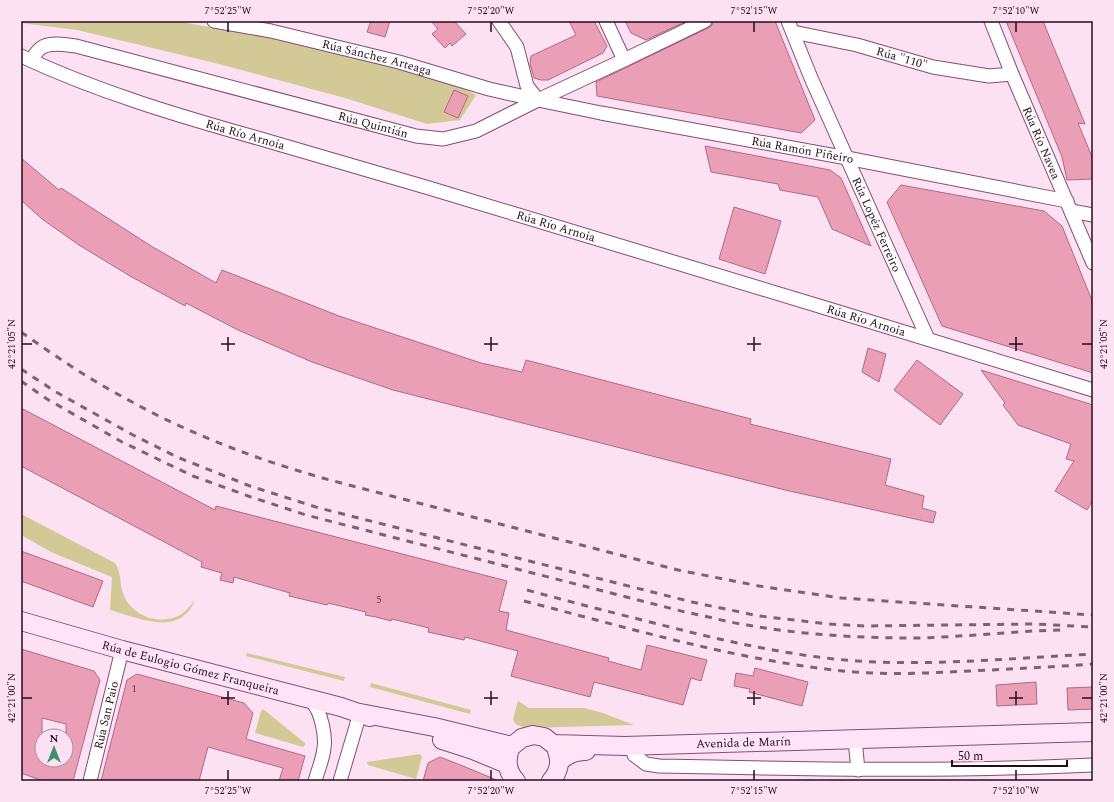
<svg xmlns="http://www.w3.org/2000/svg" width="1114" height="802" font-family="Spectral,serif">
  <rect width="100%" height="100%" fill="#fce1f2"/>
  <g fill="#d2c997">
    <polygon points="21,21 175,21 307,44 451,82 476,95 460,120 427,124 345,98 211,62 77,30 21,23"/>
    <path d="M21,514L115,563C122,573 119,585 124,596C133,616 159,626 180,615C186,611 191,605 195,600C180,638 138,618 110,610L112,577L53,553L21,535Z"/>
    <polygon points="247,653 345,677 344,681 246,656"/>
    <polygon points="371,683 471,710 470,714 370,687"/>
    <path d="M518,701L529,708H584L603,713L634,725L527,728C521,726 514,726 513,719Z"/>
    <polygon points="263,709 305,743 305,745 303,747 255,733 261,711"/>
    <polygon points="420,754 422,757 416,779 368,765 367,762"/>
  </g>
  <g fill="#eb9fb7" stroke="#b06980" fill-rule="evenodd">
    <polygon points="371,21 390,21 385,37 367,32"/>
    <polygon points="431,21 454,21 466,34 452,46 450,43 445,48 432,34 438,29"/>
    <polygon points="569,21 594,21 607,46 603,53 548,80 541,80 534,78 530,64 531,56 576,35"/>
    <polygon points="625,21 687,21 646,40 631,33"/>
    <polygon points="713,21 775,21 815,120 801,133 597,96 596,82 708,28 712,25"/>
    <polygon points="1006,21 1043,21 1085,124 1078,123 1093,159 1093,179 1067,180 1062,157"/>
    <polygon points="454,90 468,96 458,118 444,112"/>
    <polygon points="705,146 830,170 841,178 871,246 832,229 818,197 780,190 778,184 711,172"/>
    <polygon points="21,158 59,190 61,188 151,246 216,283 222,270 339,316 481,363 522,372 526,360 751,419 750,424 891,459 885,485 924,496 922,508 936,512 933,523 785,490 393,390 312,362 238,330 186,303 185,306 130,276 79,245 42,219 21,200"/>
    <polygon points="901,185 1044,211 1062,226 1093,303 1093,373 942,326 887,202"/>
    <polygon points="734,207 781,221 765,274 719,259"/>
    <polygon points="868,348 886,354 879,382 862,372"/>
    <polygon points="917,360 963,394 940,425 894,390"/>
    <polygon points="981,370 1093,405 1093,500 1087,510 1055,491 1074,461 1066,459 1071,444 1018,425 1003,405 1005,403"/>
    <polygon points="21,408 215,510 216,506 507,581 499,611 509,613 506,630 609,658 608,661 641,670 647,645 707,660 701,681 691,678 683,705 594,682 590,697 511,676 518,651 465,637 464,640 428,632 429,628 392,619 391,621 376,617 365,615 366,612 328,603 327,605 289,596 290,593 234,577 233,583 220,580 222,573 201,567 202,562 21,466"/>
    <polygon points="21,551 103,581 93,607 21,581"/>
    <path d="M21,649L94,671L100,680L73,781H43L21,773ZM42,718L66,724V760H42Z"/>
    <polygon points="755,668 808,682 802,706 749,692 750,689 734,686 736,673 753,676"/>
    <polygon points="137,674 244,703 253,713 246,739 305,756 298,781 279,781 283,768 208,747 199,781 101,781 127,680"/>
    <polygon points="1036,682 1037,704 997,706 996,685"/>
    <polygon points="1093,687 1093,709 1068,710 1067,688"/>
    <polygon points="440,757 463,766 499,781 423,781 428,763"/>
  </g>
  <g fill="none" stroke-linecap="round" stroke-linejoin="round">
    <defs>
      <g id="street">
        <path id="s1" d="M214,21L271,31L399,62L489,89L538,100L601,113L847,158L1067,201"/>
        <polyline points="499,21 517,47 527,86 538,100"/>
        <polyline points="606,21 624,60"/>
        <path id="s2" d="M788,21L811,78L928,339"/>
        <path id="s3" d="M991,21L1012,74L1093,263"/>
        <path id="s4" d="M793,32L857,45L933,67L989,76L1012,74"/>
        <path id="s5" d="M21,56C98,92 179,116 261,139C317,155 373,172 429,188C650,254 872,322 1093,390"/>
        <path id="s6" d="M31,60C34,56 37,51 41,48C50,41 66,45 76,46L416,136L443,139L476,131L538,100L624,60L705,21"/>
        <polyline points="1071,211 1093,215"/>
        <path d="M305,698C307,700 311,701 313,703C321,712 326,736 324,748C323,759 318,770 315,781"/>
        <polyline points="855,740 858,770"/>
        <path d="M632,746L634,755L646,764L659,766C804,769 949,772 1093,765"/>
        <path id="s7" d="M90,781L122,650"/>
        <polyline points="340,781 360,713"/>
      </g>
      <g id="secondary">
        <path id="s8" d="M21,621L122,650L341,707L370,717"/>
        <path id="s9" d="M360,713L434,727L512,746L522,738L533,735L544,737L553,744L625,746L1093,732"/>
        <polyline points="442,740 473,750 507,764"/>
        <path d="M509,752C506,763 508,773 516,781"/>
        <path d="M560,761C567,754 575,751 586,751"/>
        <path d="M551,781C559,772 561,761 557,751"/>
      </g>
    </defs>
    <use href="#street" stroke="#864c74" stroke-width="15"/>
    <use href="#secondary" stroke="#864c74" stroke-width="20"/>
    <use href="#street" stroke="#fff" stroke-width="13"/>
    <use href="#secondary" stroke="#ffe4f7" stroke-width="18"/>
    <g stroke="#7c6374" stroke-width="3" stroke-dasharray="7 7" stroke-linecap="butt">
      <path d="M21,332C54,355 87,378 123,397C192,436 268,464 345,484L678,570L759,586L841,598L1093,615"/>
      <polyline points="21,369 56,392 133,435 177,457 250,486 319,508 692,602 759,616 829,624 866,626 1035,624 1093,627"/>
      <path d="M21,381L47,399L122,442L193,476L251,497L306,515L685,612C706,616 727,622 747,625C803,635 860,638 916,638C965,637 1013,631 1061,630"/>
      <path d="M527,590C571,602 614,613 658,624C724,641 790,656 857,661C936,666 1015,658 1093,654"/>
      <path d="M524,601C633,629 742,662 854,672C892,675 931,673 969,671C1011,669 1052,667 1093,664"/>
    </g>
  </g>
  <path fill="none" stroke="#250d1e" stroke-width="1.5" d="M228,22V32M491,22V32M754,22V32M1016,22V32M228,337V351M491,337V351M754,337V351M1016,337V351M22,344H32M221,344H235M484,344H498M747,344H761M1009,344H1023M1082,344H1092M228,691V705M491,691V705M754,691V705M1016,691V705M22,698H32M221,698H235M484,698H498M747,698H761M1009,698H1023M1082,698H1092M228,770V780M491,770V780M754,770V780M1016,770V780"/>
  <g text-anchor="middle" stroke-width="4" stroke-linejoin="round" paint-order="stroke">
    <g font-size="10" fill="#563244">
      <text x="379" y="603">5</text>
      <text x="134" y="692">1</text>
    </g>
    <g font-size="12" fill="#250d1e" stroke="#fce1f2">
      <text dy="4" stroke="none"><textPath href="#s1" startOffset="167">Rúa Sánchez Arteaga</textPath></text>
      <text dy="4" stroke="none"><textPath href="#s4" startOffset="112">Rúa "110"</textPath></text>
      <text dy="4" stroke="none"><textPath href="#s6" startOffset="359">Rúa Quintián</textPath></text>
      <text dy="4" stroke="none"><textPath href="#s5" startOffset="238">Rúa Río Arnoia</textPath></text>
      <text dy="4" stroke="none"><textPath href="#s3" startOffset="132">Rúa Río Navea</textPath></text>
      <text dy="4" stroke="none"><textPath href="#s1" startOffset="603">Rúa Ramón Piñeiro</textPath></text>
      <text dy="4" stroke="none"><textPath href="#s2" startOffset="222">Rúa Lopéz Ferreiro</textPath></text>
      <text dy="4" stroke="none"><textPath href="#s5" startOffset="562">Rúa Río Arnoia</textPath></text>
      <text dy="4" stroke="none"><textPath href="#s5" startOffset="886">Rúa Río Arnoia</textPath></text>
      <text dy="4" stroke="none"><textPath href="#s8" startOffset="176">Rúa de Eulogio Gómez Franqueira</textPath></text>
      <text dy="4" stroke="none"><textPath href="#s7" startOffset="68">Rúa San Paio</textPath></text>
      <text dy="4" stroke="none"><textPath href="#s9" startOffset="393">Avenida de Marín</textPath></text>
    </g>
  </g>
  <rect width="1114" height="802" fill="none" stroke="#fce1f2" stroke-width="44"/>
  <g transform="translate(54 748)"><circle r="19" fill="#fce1f2" stroke="#a68c9d"/>
  <path d="M0-3L7 15L0 10L-7 15Z" fill="#3a9267"/>
  <text y="-6" font-size="11" font-weight="bold" text-anchor="middle" fill="#250d1e">N</text>
  </g>
  <path d="M952 760v6h115v-6" fill="none" stroke="#250d1e" stroke-width="2"/>
  <text x="958" y="760" font-size="12" fill="#250d1e" stroke="#fce1f2" stroke-width="3" paint-order="stroke">50 m</text>
  <rect x="22" y="22" width="1070" height="758" fill="none" stroke="#250d1e" stroke-width="1.5"/>
  <g font-size="10" text-anchor="middle" fill="#250d1e">
    <text x="228" y="14">7°52'25"W</text>
    <text x="491" y="14">7°52'20"W</text>
    <text x="754" y="14">7°52'15"W</text>
    <text x="1016" y="14">7°52'10"W</text>
    <text transform="translate(11 344) rotate(-90)" y="4">42°21'05"N</text>
    <text transform="translate(1103 344) rotate(-90)" y="4">42°21'05"N</text>
    <text transform="translate(11 698) rotate(-90)" y="4">42°21'00"N</text>
    <text transform="translate(1103 698) rotate(-90)" y="4">42°21'00"N</text>
    <text x="228" y="794">7°52'25"W</text>
    <text x="491" y="794">7°52'20"W</text>
    <text x="754" y="794">7°52'15"W</text>
    <text x="1016" y="794">7°52'10"W</text>
  </g>
</svg>
